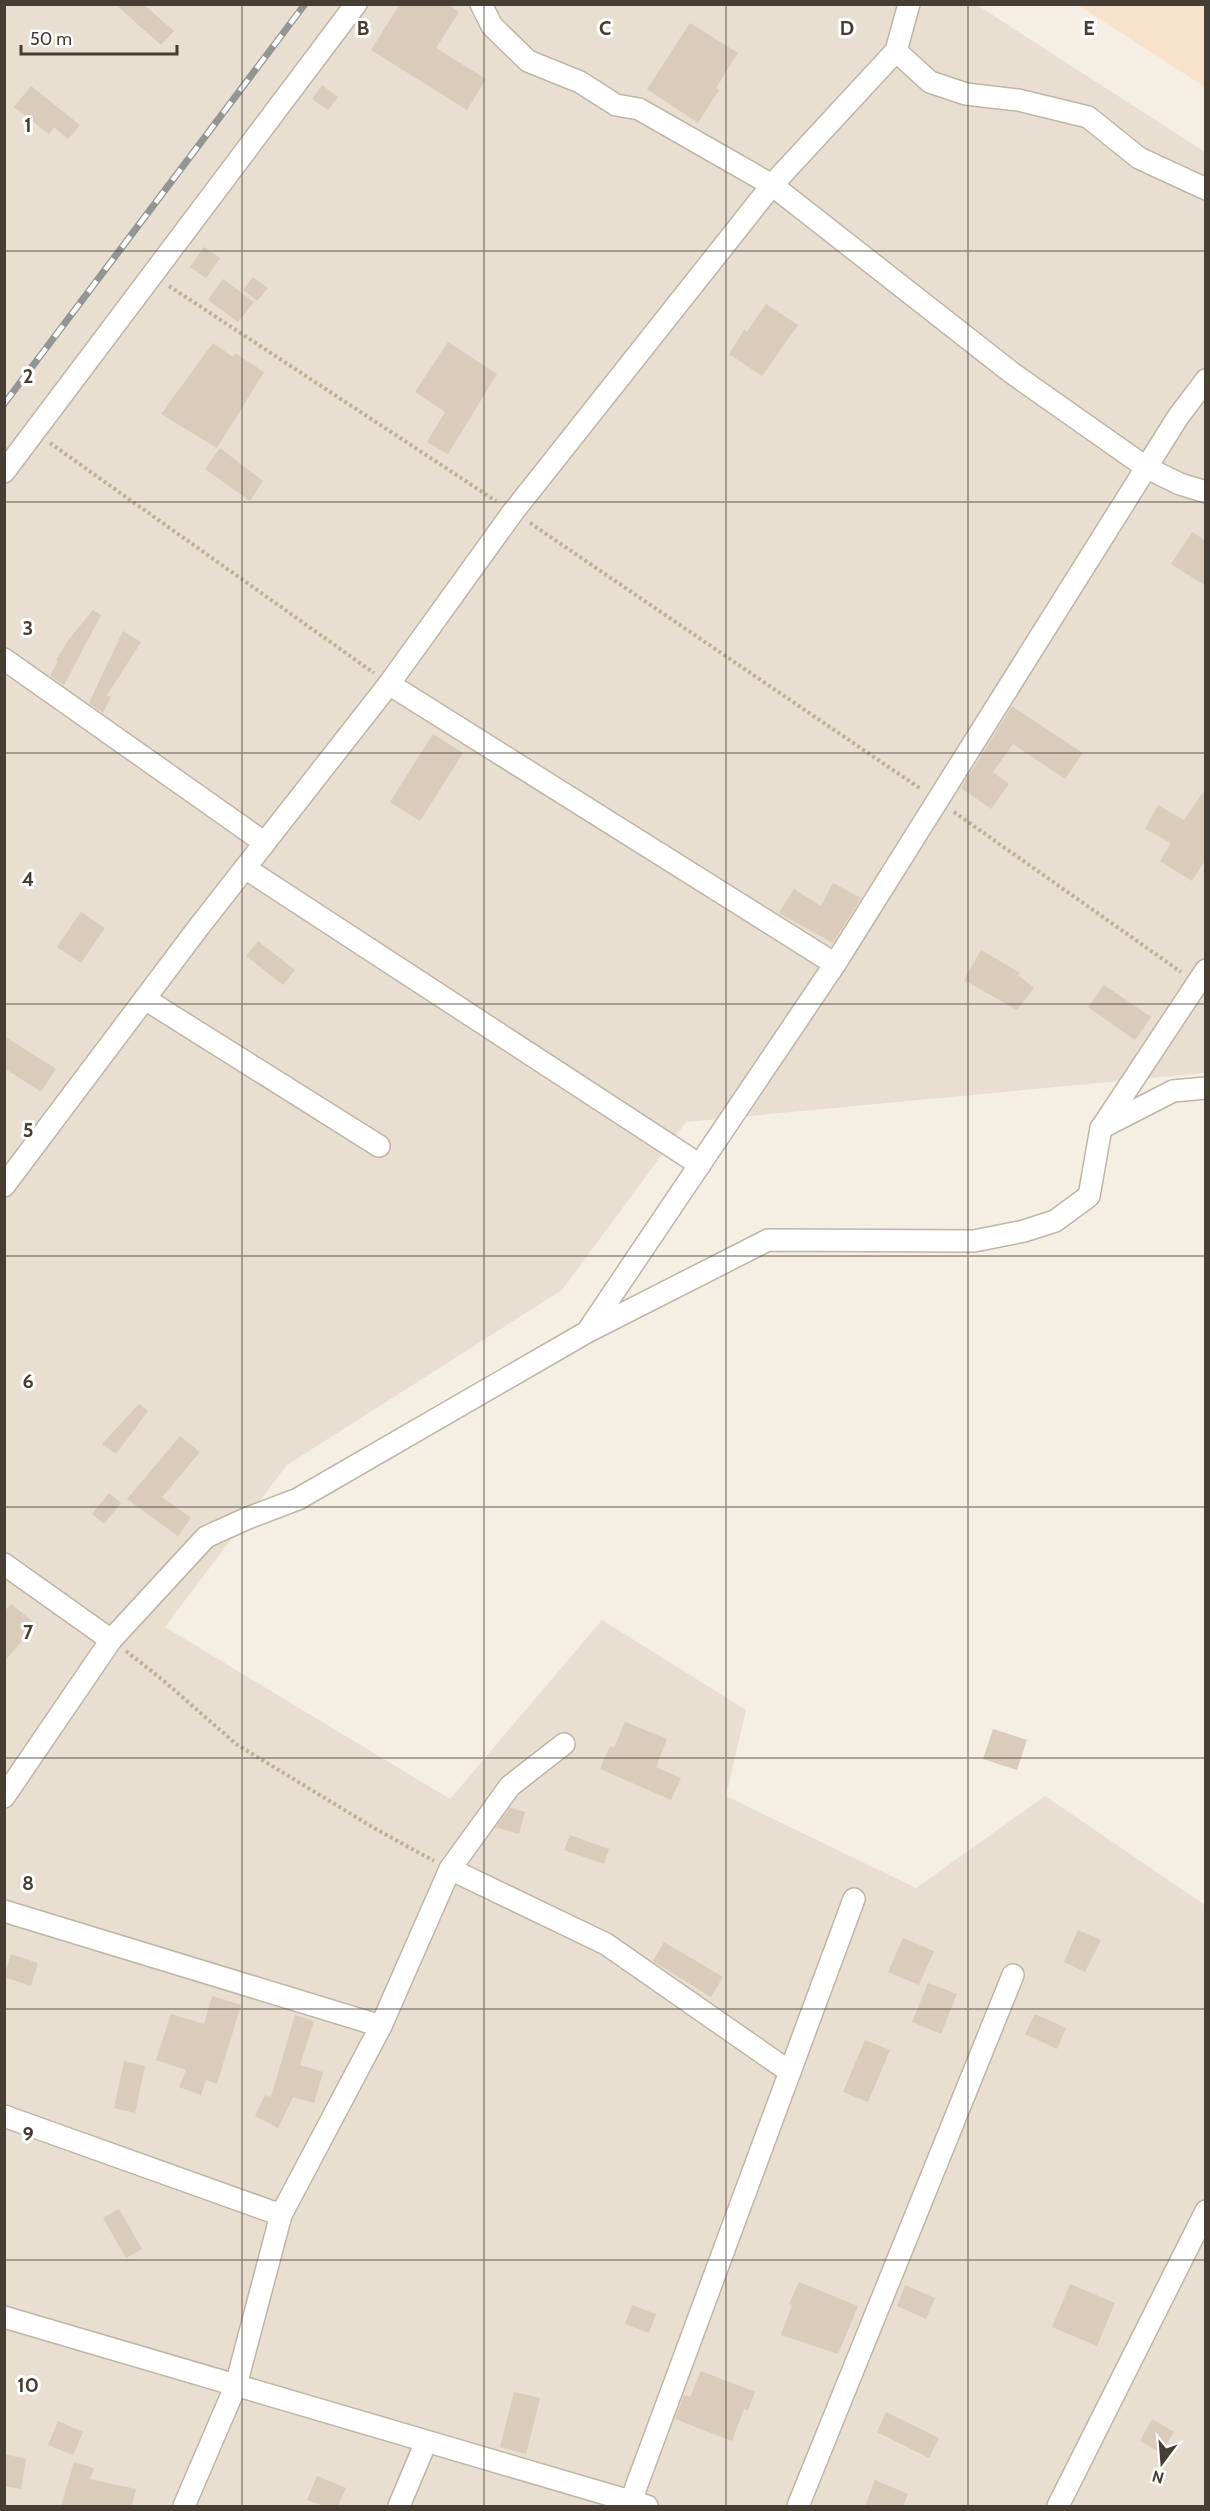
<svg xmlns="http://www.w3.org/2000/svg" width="1210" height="2511" font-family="Cabin,sans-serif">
  <rect width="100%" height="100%" fill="#f4eee3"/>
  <polygon fill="#e8dfd0" points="5,5 977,5 1205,152 1205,1073 686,1122 562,1290 287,1465 165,1627 450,1799 602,1620 746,1710 726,1796 916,1888 1045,1796 1205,1905 1205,2506 5,2506"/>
  <polygon fill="#f9e2cb" points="1078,5 1205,5 1205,87"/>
  <g fill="#dacbba">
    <polygon points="115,4 143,4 174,31 161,45"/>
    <polygon points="400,4 448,4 459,12 436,48 486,79 467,110 371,50"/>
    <polygon points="690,23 738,53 716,88 719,90 698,123 647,89"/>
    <polygon points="322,85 338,97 328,110 312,99"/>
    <polygon points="31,86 80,125 68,139 54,127 49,134 14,107"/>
    <polygon points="204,247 220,258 206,278 190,267"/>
    <polygon points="253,277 268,288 257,301 243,290"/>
    <polygon points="223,279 254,302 238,322 208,300"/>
    <polygon points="766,304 798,325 762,376 729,354 744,330 747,332"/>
    <polygon points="448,342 497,374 448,454 427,442 445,412 415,392"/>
    <polygon points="213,343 233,357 235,353 264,372 217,448 161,414"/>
    <polygon points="220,448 263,481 250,501 205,469"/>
    <polygon points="1192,532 1206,541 1206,586 1171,564"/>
    <polygon points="93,610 101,615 64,685 50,676 58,661 56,660 69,639"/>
    <polygon points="123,631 141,642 107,695 111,697 103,713 89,703"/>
    <polygon points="1012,706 1083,753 1065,779 1013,744 993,772 1009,784 991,809 961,788"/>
    <polygon points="433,734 463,753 420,821 390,802"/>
    <polygon points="1206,788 1206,859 1192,881 1160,861 1171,843 1145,829 1158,805 1184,820"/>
    <polygon points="833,883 861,898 833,943 779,913 794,889 821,906"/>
    <polygon points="81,912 105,928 81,963 57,947"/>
    <polygon points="258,941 295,970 283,985 246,956"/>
    <polygon points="981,950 1020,973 1018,975 1034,988 1017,1010 964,980"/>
    <polygon points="1104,985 1151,1017 1135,1040 1088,1007"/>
    <polygon points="4,1036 56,1069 41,1092 4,1068"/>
    <polygon points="139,1404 148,1411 116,1454 102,1444"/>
    <polygon points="180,1436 200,1452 162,1497 191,1518 178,1536 127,1499"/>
    <polygon points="109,1493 121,1503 104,1524 92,1514"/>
    <polygon points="11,1604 36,1624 4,1662 4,1612"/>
    <polygon points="625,1722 667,1739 656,1767 681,1778 671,1800 600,1769 610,1746 614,1748"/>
    <polygon points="993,1729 1027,1740 1017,1770 983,1759"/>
    <polygon points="510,1808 525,1812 519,1834 496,1827"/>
    <polygon points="570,1835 609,1849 604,1864 564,1850"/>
    <polygon points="1078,1930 1101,1940 1085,1972 1064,1962"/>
    <polygon points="903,1938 934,1951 919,1985 888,1972"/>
    <polygon points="664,1942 723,1977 711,1997 653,1961"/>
    <polygon points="11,1954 38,1963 31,1986 4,1977"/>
    <polygon points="928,1983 957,1994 941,2034 912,2022"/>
    <polygon points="212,1996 241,2005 217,2084 206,2080 201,2095 179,2087 186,2070 156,2060 171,2014 204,2024"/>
    <polygon points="1035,2014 1066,2028 1057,2049 1025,2034"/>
    <polygon points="295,2015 314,2021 300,2065 323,2072 314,2103 293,2097 278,2128 255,2116 265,2095 271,2097"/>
    <polygon points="865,2040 890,2050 868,2102 843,2092"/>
    <polygon points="124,2061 145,2066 135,2113 114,2108"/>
    <polygon points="119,2209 142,2249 126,2258 103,2218"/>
    <polygon points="799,2282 858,2306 838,2354 781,2335 792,2305 789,2304"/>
    <polygon points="1070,2284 1115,2303 1097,2346 1052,2327"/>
    <polygon points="905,2285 935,2298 926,2319 897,2306"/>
    <polygon points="632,2305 656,2314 649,2333 625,2324"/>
    <polygon points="701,2371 755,2392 748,2410 744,2409 732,2441 675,2419 684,2395 690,2397"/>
    <polygon points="514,2392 540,2398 526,2454 500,2447"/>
    <polygon points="886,2412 939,2438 929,2458 877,2432"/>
    <polygon points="1152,2419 1174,2432 1161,2453 1140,2441"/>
    <polygon points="58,2421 83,2432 73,2455 48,2445"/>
    <polygon points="4,2454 26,2459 21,2489 4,2486"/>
    <polygon points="74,2462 94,2468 90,2479 136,2489 132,2506 61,2506"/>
    <polygon points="317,2476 346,2488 338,2506 324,2506 307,2500"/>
    <polygon points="875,2480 908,2494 903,2506 865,2506"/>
  </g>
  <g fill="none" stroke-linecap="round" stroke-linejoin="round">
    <defs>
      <g id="minor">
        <polyline points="481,4 492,26 528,61 580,82 616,105 639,109 772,185 1012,373 1147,468 1180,484 1206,492"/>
        <polyline points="896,51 930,82 966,94 1018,100 1088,117 1139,158 1206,189"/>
        <polyline points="4,472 356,4"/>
        <polyline points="4,659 265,843"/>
        <polyline points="389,684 835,964"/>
        <polyline points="245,868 700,1165"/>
        <polyline points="145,999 379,1146"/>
        <polyline points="1102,1127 1206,970"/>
        <polyline points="4,1186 198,928 389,684 513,512 772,185 896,51 909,4"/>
        <polyline points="589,1329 835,964 1178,417 1206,380"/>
        <polyline points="4,1564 111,1640"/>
        <polyline points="4,1797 111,1640 206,1537 248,1518 298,1499 587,1332 768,1240 974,1241 1024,1231 1055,1221 1089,1196 1101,1128 1173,1091 1206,1088"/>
        <polyline points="450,1869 606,1944 790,2072"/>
        <polyline points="4,1911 381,2026"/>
        <polyline points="4,2116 281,2215"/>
        <polyline points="4,2317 647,2506"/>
        <polyline points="184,2506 236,2385 281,2215 381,2026 450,1869 510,1786 564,1744"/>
        <polyline points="399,2506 426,2442"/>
        <polyline points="629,2506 854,1899"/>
        <polyline points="798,2506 1013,1975"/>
        <polyline points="1058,2506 1206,2211"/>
      </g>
    </defs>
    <use href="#minor" stroke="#c0b5a5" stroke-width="24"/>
    <g stroke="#c4af94" stroke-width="4" stroke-dasharray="3 3" stroke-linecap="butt">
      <polyline points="169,286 496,501"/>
      <polyline points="50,443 374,673"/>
      <polyline points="530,523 921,789"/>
      <polyline points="954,812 1181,972"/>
      <polyline points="126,1651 164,1681 236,1744 374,1828 434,1861"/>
    </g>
    <use href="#minor" stroke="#fff" stroke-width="21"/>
    <defs>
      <polyline id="rail" points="4,404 305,4"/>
    </defs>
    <use href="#rail" stroke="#949494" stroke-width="7"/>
    <use href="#rail" stroke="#fff" stroke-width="4.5" stroke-dasharray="14" stroke-linecap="butt"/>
  </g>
  <path fill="none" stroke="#463d33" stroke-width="1.5" stroke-opacity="0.55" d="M242,4V2506M484,4V2506M726,4V2506M968,4V2506M4,251H1206M4,502H1206M4,753H1206M4,1004H1206M4,1256H1206M4,1507H1206M4,1758H1206M4,2009H1206M4,2260H1206"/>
  <g font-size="20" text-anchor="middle" font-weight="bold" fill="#463d33" stroke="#fff" stroke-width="6" stroke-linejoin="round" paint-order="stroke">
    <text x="363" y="35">B</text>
    <text x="605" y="35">C</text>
    <text x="847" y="35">D</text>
    <text x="1089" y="35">E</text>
    <text x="28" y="132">1</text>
    <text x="28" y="383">2</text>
    <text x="28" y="635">3</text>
    <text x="28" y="886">4</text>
    <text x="28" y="1137">5</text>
    <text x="28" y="1388">6</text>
    <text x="28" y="1639">7</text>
    <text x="28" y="1890">8</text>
    <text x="28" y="2141">9</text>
    <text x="28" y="2392">10</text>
  </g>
  <rect width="1210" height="2511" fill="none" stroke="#463d33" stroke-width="12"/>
  <g transform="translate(1162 2463) rotate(196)" stroke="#ffffff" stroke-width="4.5" paint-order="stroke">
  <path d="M0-4.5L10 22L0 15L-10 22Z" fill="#463d33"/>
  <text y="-9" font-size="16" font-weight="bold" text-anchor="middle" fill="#463d33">N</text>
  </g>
  <path d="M21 45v9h156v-9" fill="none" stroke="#463d33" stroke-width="3"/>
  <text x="30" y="45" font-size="18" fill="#463d33" stroke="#ffffff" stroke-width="4.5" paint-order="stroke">50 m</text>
</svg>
